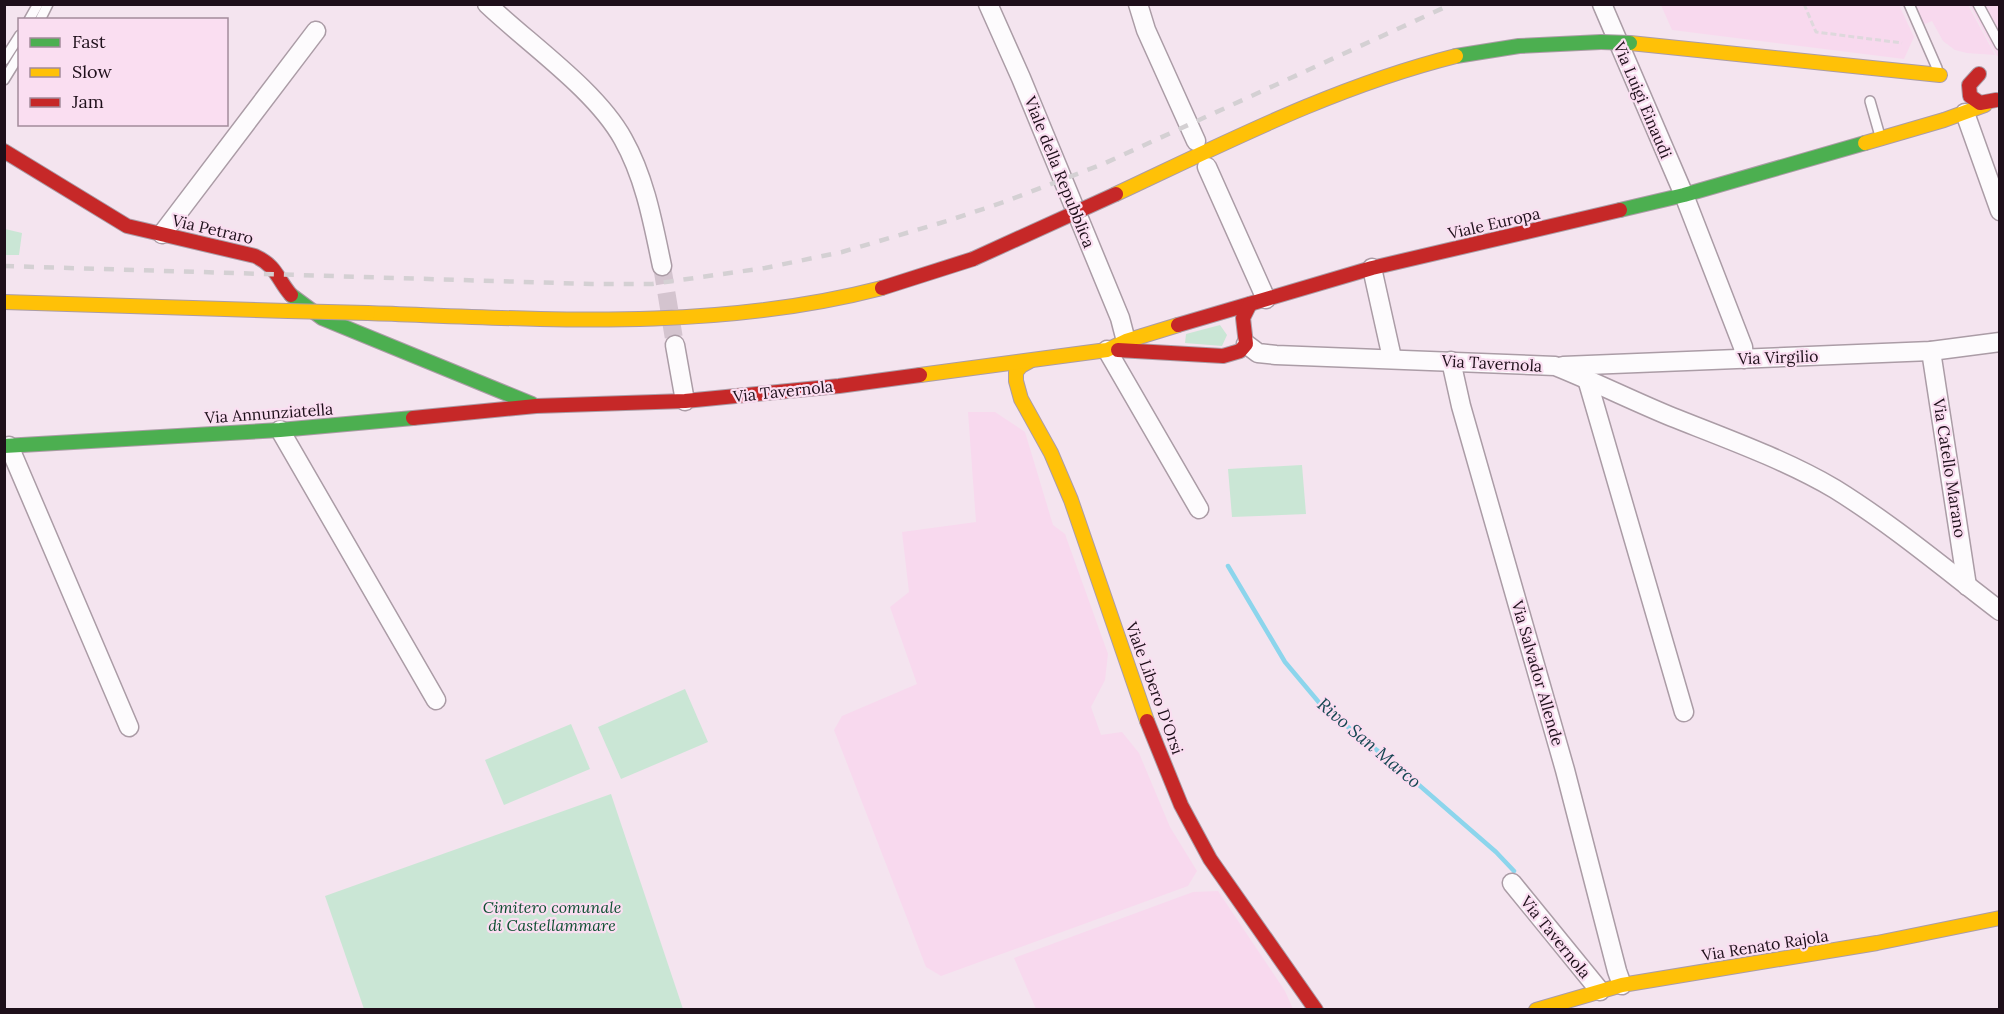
<svg xmlns="http://www.w3.org/2000/svg" width="2004" height="1014" font-family="Lora,serif">
  <rect width="100%" height="100%" fill="#f4e4ef"/>
  <g fill="#f8d9ee">
    <polygon points="1661,5 1899,5 1914,37 1904,59 1672,30"/>
    <polygon points="1902,5 1968,5 1995,55 1967,53 1955,50 1943,41 1932,21 1916,28"/>
    <polygon points="1970,5 1999,5 1999,56 1997,56"/>
    <polygon points="968,412 995,412 1025,432 1053,525 1065,534 1108,654 1105,680 1091,707 1101,735 1122,732 1139,753 1170,827 1197,871 1188,886 941,976 926,967 834,730 842,716 917,684 890,607 909,592 902,532 976,522"/>
    <polygon points="1218,891 1285,991 1293,1009 1036,1009 1014,958 1193,892"/>
  </g>
  <g fill="#cae6d5">
    <polygon points="5,229 22,233 19,255 5,255"/>
    <polygon points="1220,325 1227,335 1222,346 1185,343 1186,334"/>
    <polygon points="1302,465 1306,514 1232,517 1228,469"/>
    <polygon points="685,689 708,742 621,779 598,727"/>
    <polygon points="571,724 590,769 504,805 485,760"/>
    <polygon points="611,794 683,1009 364,1009 325,896"/>
  </g>
  <g fill="none" stroke-linecap="round" stroke-linejoin="round">
    <polyline stroke="#8cd5ec" stroke-width="4.5" points="1228,566 1285,662 1322,706 1404,772 1496,852 1514,871"/>
    <polyline stroke="#d4c4cf" stroke-width="18" stroke-dasharray="18 9" stroke-linecap="butt" points="662,266 675,345"/>
    <defs>
      <g id="lane">
        <polyline points="1909,4 1937,68"/>
        <polyline points="1978,4 2000,45"/>
        <polyline points="29,20 38,4"/>
        <polyline points="40,20 48,4"/>
        <polyline points="4,60 20,35"/>
        <polyline points="4,80 20,54"/>
        <polyline points="1870,101 1880,136"/>
      </g>
      <g id="street">
        <path d="M487,4C529,44 596,90 623,139C645,178 653,223 662,266"/>
        <polyline points="988,4 1021,78 1120,318 1126,341"/>
        <polyline points="1138,4 1146,30 1196,141"/>
        <polyline points="1602,4 1684,195 1743,347 1744,359"/>
        <polyline points="1965,113 2000,211"/>
        <polyline points="1207,167 1266,299"/>
        <polyline points="162,234 316,31"/>
        <polyline points="1372,268 1392,358"/>
        <path d="M1246,344L1258,353L1276,355L1555,366C1595,382 1633,401 1672,417C1725,438 1786,460 1835,489C1893,525 1945,569 2000,611"/>
        <polyline points="675,345 685,401"/>
        <polyline points="1107,350 1199,509"/>
        <polyline points="1931,351 1967,586"/>
        <polyline points="1451,361 1461,406 1565,770 1617,971 1622,985"/>
        <polyline points="1563,366 1931,351 2000,342"/>
        <polyline points="1587,379 1684,712"/>
        <polyline points="280,430 436,700"/>
        <polyline points="9,446 129,727"/>
        <polyline points="1512,883 1600,991"/>
      </g>
      <g id="fast">
        <polyline points="1456,56 1519,46 1601,42"/>
        <polyline points="1620,210 1684,195 1865,143"/>
        <polyline points="291,295 322,318 532,404"/>
        <polyline points="4,446 280,430 413,418"/>
      </g>
      <g id="slow">
        <polyline points="1630,43 1940,75"/>
        <polyline points="1865,143 1944,120 1985,105"/>
        <path d="M1116,194C1227,142 1336,86 1456,56"/>
        <polyline points="4,302 288,311"/>
        <path d="M368,313C541,319 712,332 882,288"/>
        <polyline points="1030,361 1021,366 1016,372 1016,381 1021,399 1051,453 1071,500 1147,721"/>
        <polyline points="920,375 1107,350 1126,341 1178,325"/>
        <polyline points="1536,1010 1622,985 1877,943 2000,918"/>
      </g>
      <g id="jam">
        <polyline points="1979,74 1969,85 1970,96 1980,103 1996,100"/>
        <path d="M4,151L127,226L255,256C277,266 277,279 291,295"/>
        <polyline points="882,288 973,259"/>
        <polyline points="1178,325 1372,268 1620,210"/>
        <polyline points="1118,350 1223,356 1240,351 1246,344 1243,318 1250,304"/>
        <polyline points="413,418 536,406 685,401 839,386 920,375"/>
        <polyline points="1147,721 1181,805 1210,859 1316,1010"/>
      </g>
    </defs>
    <use href="#lane" stroke="#ab9ca6" stroke-width="12"/>
    <use href="#street" stroke="#ab9ca6" stroke-width="21"/>
    <use href="#fast" stroke="#ab9ca6" stroke-width="16"/>
    <use href="#slow" stroke="#ab9ca6" stroke-width="16"/>
    <use href="#jam" stroke="#ab9ca6" stroke-width="16"/>
    <polyline stroke="#ded8dc" stroke-width="3" stroke-dasharray="6 3" stroke-linecap="butt" points="1804,4 1816,32 1902,43"/>
    <use href="#lane" stroke="#fdfbfd" stroke-width="9"/>
    <use href="#street" stroke="#fdfbfd" stroke-width="18"/>
    <use href="#fast" stroke="#4caf50" stroke-width="14"/>
    <use href="#slow" stroke="#ffc107" stroke-width="14"/>
    <use href="#jam" stroke="#c62828" stroke-width="14"/>
    <polyline stroke="#d4d0d3" stroke-width="4.5" stroke-dasharray="10 10" stroke-linecap="butt" points="4,266 592,284 652,284 765,268 842,252 947,221 1004,202 1103,164 1452,4"/>
    <defs>
      <polyline id="fast-bridge" points="1601,42 1630,43"/>
      <polyline id="slow-bridge" points="288,311 368,313"/>
      <polyline id="jam-bridge" points="973,259 1116,194"/>
    </defs>
    <use href="#fast-bridge" stroke="#ab9ca6" stroke-width="16" stroke-linecap="butt"/>
    <use href="#slow-bridge" stroke="#ab9ca6" stroke-width="16" stroke-linecap="butt"/>
    <use href="#jam-bridge" stroke="#ab9ca6" stroke-width="16" stroke-linecap="butt"/>
    <use href="#fast-bridge" stroke="#4caf50" stroke-width="14"/>
    <use href="#slow-bridge" stroke="#ffc107" stroke-width="14"/>
    <use href="#jam-bridge" stroke="#c62828" stroke-width="14"/>
  </g>
  <g text-anchor="middle" stroke-width="4.5" stroke-linejoin="round" paint-order="stroke">
    <g font-size="16" fill="#1e0f1a" stroke="#fadef1">
      <text transform="translate(1643 100) rotate(67)" y="6">Via Luigi Einaudi</text>
      <text transform="translate(1060 172) rotate(68)" y="6">Viale della Repubblica</text>
      <text transform="translate(1494 223) rotate(-13)" y="6">Viale Europa</text>
      <text transform="translate(213 229) rotate(13)" y="6">Via Petraro</text>
      <text transform="translate(1778 357) rotate(-2)" y="6">Via Virgilio</text>
      <text transform="translate(1492 363) rotate(3)" y="6">Via Tavernola</text>
      <text transform="translate(783 391) rotate(-6)" y="6">Via Tavernola</text>
      <text transform="translate(269 413) rotate(-4)" y="6">Via Annunziatella</text>
      <text transform="translate(1950 468) rotate(81)" y="6">Via Catello Marano</text>
      <text transform="translate(1538 673) rotate(74)" y="6">Via Salvador Allende</text>
      <text transform="translate(1155 688) rotate(70)" y="6">Viale Libero D'Orsi</text>
      <text transform="translate(1556 937) rotate(51)" y="6">Via Tavernola</text>
      <text transform="translate(1765 945) rotate(-9)" y="6">Via Renato Rajola</text>
    </g>
    <g font-size="16" font-style="italic" fill="#0c4e30" stroke="#fadef1">
      <text x="552" y="913">Cimitero comunale<tspan x="552" dy="18">di Castellammare</tspan></text>
    </g>
    <g font-size="18" font-style="italic" fill="#154652" stroke="#fadef1">
      <text transform="translate(1369 743) rotate(40)" y="6">Rivo San Marco</text>
    </g>
  </g>
  <rect width="2004" height="1014" fill="none" stroke="#1e0f1a" stroke-width="12"/>
  <rect x="18" y="18" width="210" height="108" fill="#fadef1" stroke="#a28b9b" stroke-width="1.5"/>
  <rect x="30" y="38" width="30" height="9" fill="#4caf50" stroke="#a28b9b" stroke-width="1.5"/>
  <text x="72" y="48" font-size="18" fill="#1e0f1a">Fast</text>
  <rect x="30" y="68" width="30" height="9" fill="#ffc107" stroke="#a28b9b" stroke-width="1.5"/>
  <text x="72" y="78" font-size="18" fill="#1e0f1a">Slow</text>
  <rect x="30" y="98" width="30" height="9" fill="#c62828" stroke="#a28b9b" stroke-width="1.5"/>
  <text x="72" y="108" font-size="18" fill="#1e0f1a">Jam</text>
</svg>
